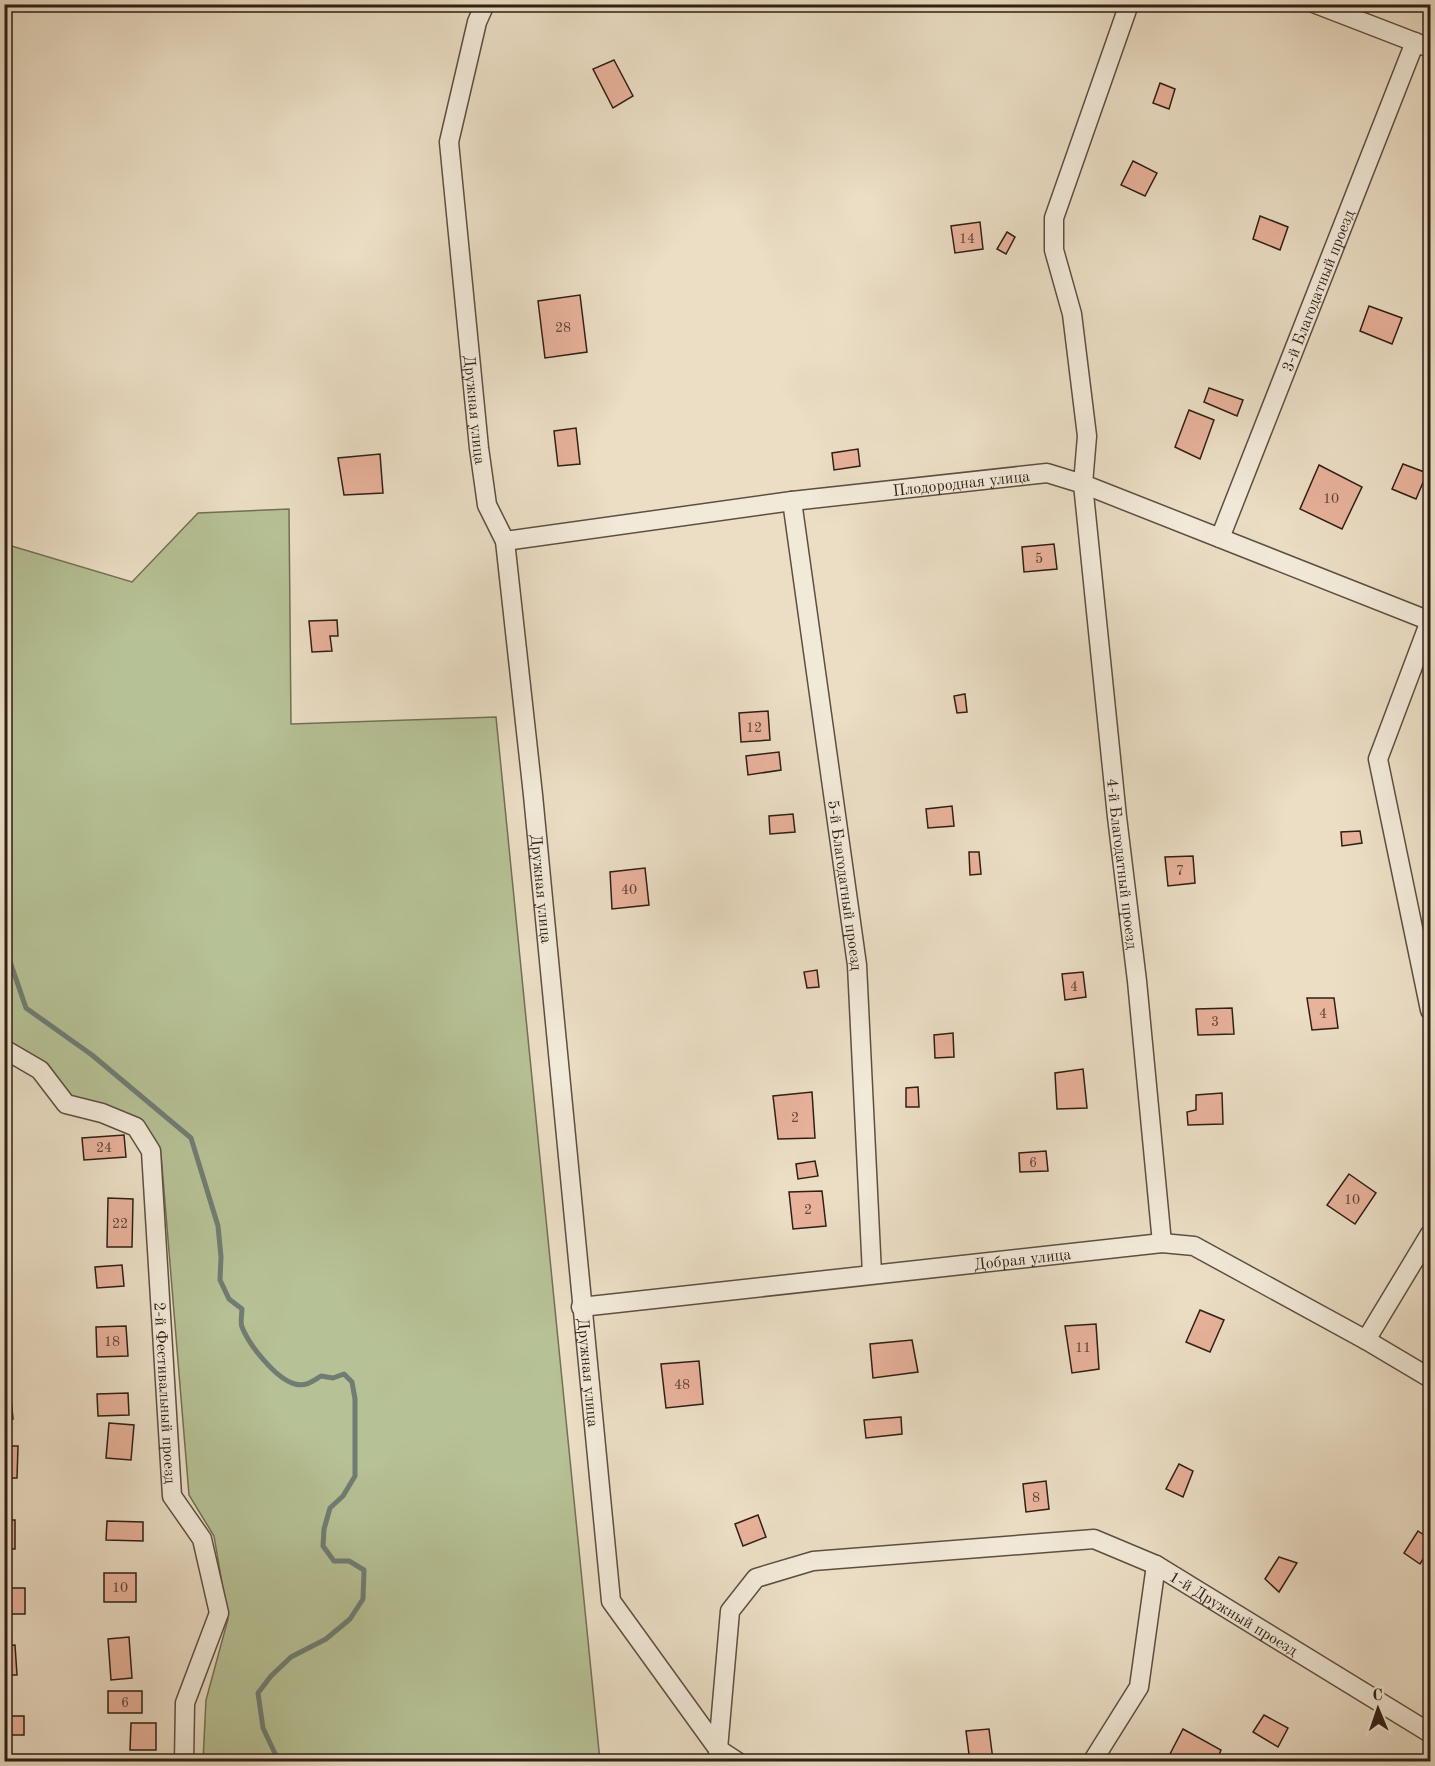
<svg xmlns="http://www.w3.org/2000/svg" width="1435" height="1766" font-family="'Old Standard TT',serif">
  <rect width="100%" height="100%" fill="#ebdec5"/>
  <filter id="stains"><feTurbulence type="fractalNoise" baseFrequency=".00333" numOctaves="4"/><feColorMatrix values="0 0 0 0 .2 0 0 0 0 .09 0 0 0 0 .02 0 0 0 .5 -.17"/></filter>
  <radialGradient id="worn" r=".72"><stop offset=".6" stop-color="#630" stop-opacity="0"/><stop offset="1" stop-color="#630" stop-opacity=".3"/></radialGradient>
  <polygon fill="#b6c195" stroke="#727055" stroke-width="1.5" points="289,509 291,724 496,717 600,1761 203,1761 206,1700 228,1619 214,1536 189,1495 161,1154 140,1121 72,1097 47,1063 5,1039 5,544 132,582 198,513"/>
  <g fill="none" stroke-linecap="round" stroke-linejoin="round">
    <path stroke="#6f7d73" stroke-width="5" d="M4,944L26,1008L92,1055L191,1138L218,1226L221,1257L220,1280L229,1299L242,1309C242,1314 240,1322 242,1327C249,1345 276,1379 295,1384C306,1387 313,1381 321,1376L333,1378L344,1374L352,1382L355,1399V1476L343,1496L330,1508L324,1529L323,1546L334,1561H349L364,1570L363,1599L350,1619L326,1639L291,1657L271,1676L258,1693L263,1728L279,1762"/>
  </g>
  <g fill="#e8b29b" stroke="#2f1f15" stroke-width="1.5">
    <polygon points="614,60 633,96 613,108 593,69"/>
    <polygon points="1160,83 1175,89 1169,109 1153,103"/>
    <polygon points="1133,161 1157,173 1145,196 1121,185"/>
    <polygon points="1260,216 1288,227 1280,250 1253,239"/>
    <polygon points="980,222 983,249 955,253 951,226"/>
    <polygon points="1007,232 1015,237 1006,254 997,249"/>
    <polygon points="580,295 587,352 545,358 538,301"/>
    <polygon points="1369,306 1402,318 1392,344 1360,331"/>
    <polygon points="1209,388 1243,400 1237,416 1204,402"/>
    <polygon points="1189,410 1214,420 1200,459 1175,447"/>
    <polygon points="576,428 580,464 558,466 554,431"/>
    <polygon points="858,449 860,466 834,470 832,453"/>
    <polygon points="380,454 383,493 344,495 338,458"/>
    <polygon points="1403,464 1427,473 1416,499 1392,489"/>
    <polygon points="1319,465 1362,487 1342,529 1300,509"/>
    <polygon points="1054,544 1057,569 1024,572 1022,547"/>
    <polygon points="337,620 338,636 330,636 332,651 312,652 309,621"/>
    <polygon points="965,694 967,712 957,713 954,696"/>
    <polygon points="768,711 770,740 741,742 739,713"/>
    <polygon points="779,752 781,770 748,775 746,756"/>
    <polygon points="952,806 954,826 928,828 926,809"/>
    <polygon points="793,814 795,832 770,834 769,816"/>
    <polygon points="1360,831 1362,843 1342,846 1341,832"/>
    <polygon points="969,852 979,852 981,874 970,875"/>
    <polygon points="1193,856 1195,883 1168,886 1165,857"/>
    <polygon points="645,868 649,905 612,909 610,872"/>
    <polygon points="817,970 819,987 807,988 804,972"/>
    <polygon points="1083,972 1086,997 1065,1000 1062,974"/>
    <polygon points="1307,998 1334,998 1338,1028 1312,1030"/>
    <polygon points="1232,1008 1234,1034 1198,1035 1196,1009"/>
    <polygon points="953,1033 954,1057 935,1058 934,1035"/>
    <polygon points="1083,1069 1087,1108 1057,1109 1055,1073"/>
    <polygon points="918,1087 919,1107 906,1107 906,1088"/>
    <polygon points="812,1092 815,1138 778,1139 773,1096"/>
    <polygon points="1222,1093 1223,1124 1188,1125 1187,1112 1196,1110 1196,1095"/>
    <polygon points="124,1135 126,1157 84,1160 82,1138"/>
    <polygon points="1046,1151 1048,1171 1020,1172 1019,1153"/>
    <polygon points="815,1161 818,1176 798,1179 796,1164"/>
    <polygon points="1349,1174 1376,1193 1355,1224 1327,1205"/>
    <polygon points="822,1191 826,1226 793,1229 789,1192"/>
    <polygon points="108,1198 133,1199 132,1247 107,1247"/>
    <polygon points="122,1265 124,1286 97,1288 95,1267"/>
    <polygon points="1200,1310 1224,1320 1210,1352 1186,1342"/>
    <polygon points="1096,1324 1099,1369 1072,1373 1065,1326"/>
    <polygon points="126,1326 128,1356 97,1357 96,1327"/>
    <polygon points="912,1340 918,1372 873,1378 870,1344"/>
    <polygon points="699,1361 703,1404 666,1408 661,1364"/>
    <polygon points="4,1388 10,1388 13,1419 4,1420"/>
    <polygon points="128,1393 129,1415 98,1416 97,1394"/>
    <polygon points="901,1417 902,1434 866,1438 864,1420"/>
    <polygon points="109,1423 134,1425 131,1460 106,1458"/>
    <polygon points="4,1446 18,1446 17,1478 4,1478"/>
    <polygon points="1179,1464 1193,1471 1183,1497 1166,1489"/>
    <polygon points="1046,1481 1049,1509 1026,1512 1023,1484"/>
    <polygon points="758,1515 766,1537 743,1546 735,1524"/>
    <rect x="4" y="1520" width="11" height="29"/>
    <polygon points="107,1521 143,1522 143,1541 106,1540"/>
    <polygon points="1418,1531 1430,1539 1430,1548 1420,1564 1404,1553"/>
    <polygon points="1279,1557 1297,1563 1279,1592 1265,1579"/>
    <rect x="104" y="1573" width="32" height="29"/>
    <rect x="4" y="1588" width="21" height="26"/>
    <polygon points="129,1637 132,1678 111,1680 108,1639"/>
    <polygon points="15,1645 17,1675 4,1675 4,1646"/>
    <rect x="108" y="1691" width="34" height="22"/>
    <polygon points="1264,1715 1288,1728 1278,1747 1253,1732"/>
    <rect x="4" y="1716" width="20" height="19"/>
    <polygon points="131,1723 156,1723 156,1750 130,1750"/>
    <polygon points="989,1729 993,1760 970,1762 966,1731"/>
    <polygon points="1183,1729 1221,1750 1216,1762 1183,1762 1170,1754"/>
  </g>
  <g fill="none" stroke-linecap="round" stroke-linejoin="round">
    <defs>
      <g id="minor">
        <path id="s1" d="M485,4L477,22L449,142L479,448L487,505L505,541L533,795L611,1601L718,1749"/>
        <path id="s2" d="M1129,4L1054,218V250L1072,314L1087,436L1083,484L1117,817L1137,981L1162,1243"/>
        <polyline points="1316,4 1430,48"/>
        <path id="s3" d="M792,501L857,965L872,1274"/>
        <path id="s4" d="M1220,538L1415,42"/>
        <path id="s5" d="M505,541L792,501L1047,473L1083,484L1430,621"/>
        <polyline points="1430,621 1378,759 1430,1010"/>
        <path id="s6" d="M4,1049L40,1070L66,1104L102,1113L136,1127L151,1151L172,1496L202,1539L219,1613L185,1703L184,1762"/>
        <path id="s7" d="M581,1307L1162,1243L1194,1246L1366,1340L1430,1378"/>
        <polyline points="1366,1340 1430,1234"/>
        <polyline points="718,1749 730,1611 756,1578 813,1561 1094,1539 1156,1565"/>
        <polyline points="719,1760 718,1749 738,1762"/>
        <path id="s8" d="M1092,1762L1139,1687L1156,1565L1430,1733"/>
      </g>
    </defs>
    <use href="#minor" stroke="#5e4f41" stroke-width="21"/>
    <use href="#minor" stroke="#f2ead9" stroke-width="18"/>
  </g>
  <g text-anchor="middle" stroke-width="5" stroke-linejoin="round" paint-order="stroke">
    <g font-size="14" fill="#5d4436">
      <text x="967" y="243">14</text>
      <text x="563" y="332">28</text>
      <text x="1331" y="503">10</text>
      <text x="1039" y="563">5</text>
      <text x="754" y="732">12</text>
      <text x="1180" y="875">7</text>
      <text x="629" y="894">40</text>
      <text x="1074" y="991">4</text>
      <text x="1323" y="1018">4</text>
      <text x="1215" y="1026">3</text>
      <text x="795" y="1122">2</text>
      <text x="104" y="1152">24</text>
      <text x="1033" y="1167">6</text>
      <text x="1352" y="1204">10</text>
      <text x="808" y="1214">2</text>
      <text x="120" y="1228">22</text>
      <text x="112" y="1346">18</text>
      <text x="1083" y="1352">11</text>
      <text x="682" y="1389">48</text>
      <text x="1036" y="1502">8</text>
      <text x="120" y="1592">10</text>
      <text x="125" y="1707">6</text>
    </g>
    <g font-size="16" fill="#2f1f15" stroke="#f2ead9">
      <text dy="6" stroke="none"><textPath href="#s4" startOffset="266">3-й Благодатный проезд</textPath></text>
      <text dy="6" stroke="none"><textPath href="#s1" startOffset="412">Дружная улица</textPath></text>
      <text dy="6" stroke="none"><textPath href="#s5" startOffset="460">Плодородная улица</textPath></text>
      <text dy="6" stroke="none"><textPath href="#s2" startOffset="878">4-й Благодатный проезд</textPath></text>
      <text dy="6" stroke="none"><textPath href="#s3" startOffset="388">5-й Благодатный проезд</textPath></text>
      <text dy="6" stroke="none"><textPath href="#s1" startOffset="898">Дружная улица</textPath></text>
      <text dy="6" stroke="none"><textPath href="#s7" startOffset="444">Добрая улица</textPath></text>
      <text dy="6" stroke="none"><textPath href="#s1" startOffset="1384">Дружная улица</textPath></text>
      <text dy="6" stroke="none"><textPath href="#s6" startOffset="429">2-й Фестивальный проезд</textPath></text>
      <text dy="6" stroke="none"><textPath href="#s8" startOffset="303">1-й Дружный проезд</textPath></text>
    </g>
  </g>
  <rect width="1435" height="1766" fill="none" stroke="#ebdec5" stroke-width="24"/>
  <rect x="6" y="6" width="1423" height="1754" fill="none" stroke="#2f1f15" stroke-width="3"/>
  <rect x="12" y="12" width="1411" height="1742" fill="none" stroke="#2f1f15" stroke-width="1.5"/>
  <g transform="translate(1378 1709) rotate(358)" stroke="#f2ead9" stroke-width="4.5" paint-order="stroke">
  <path d="M0-4.5L10 22L0 15L-10 22Z" fill="#2f1f15"/>
  <text y="-9" font-size="16" font-weight="bold" text-anchor="middle" fill="#2f1f15">С</text>
  </g>
  <rect width="100%" height="100%" filter="url(#stains)"/>
  <rect width="100%" height="100%" fill="url(#worn)"/>
</svg>
